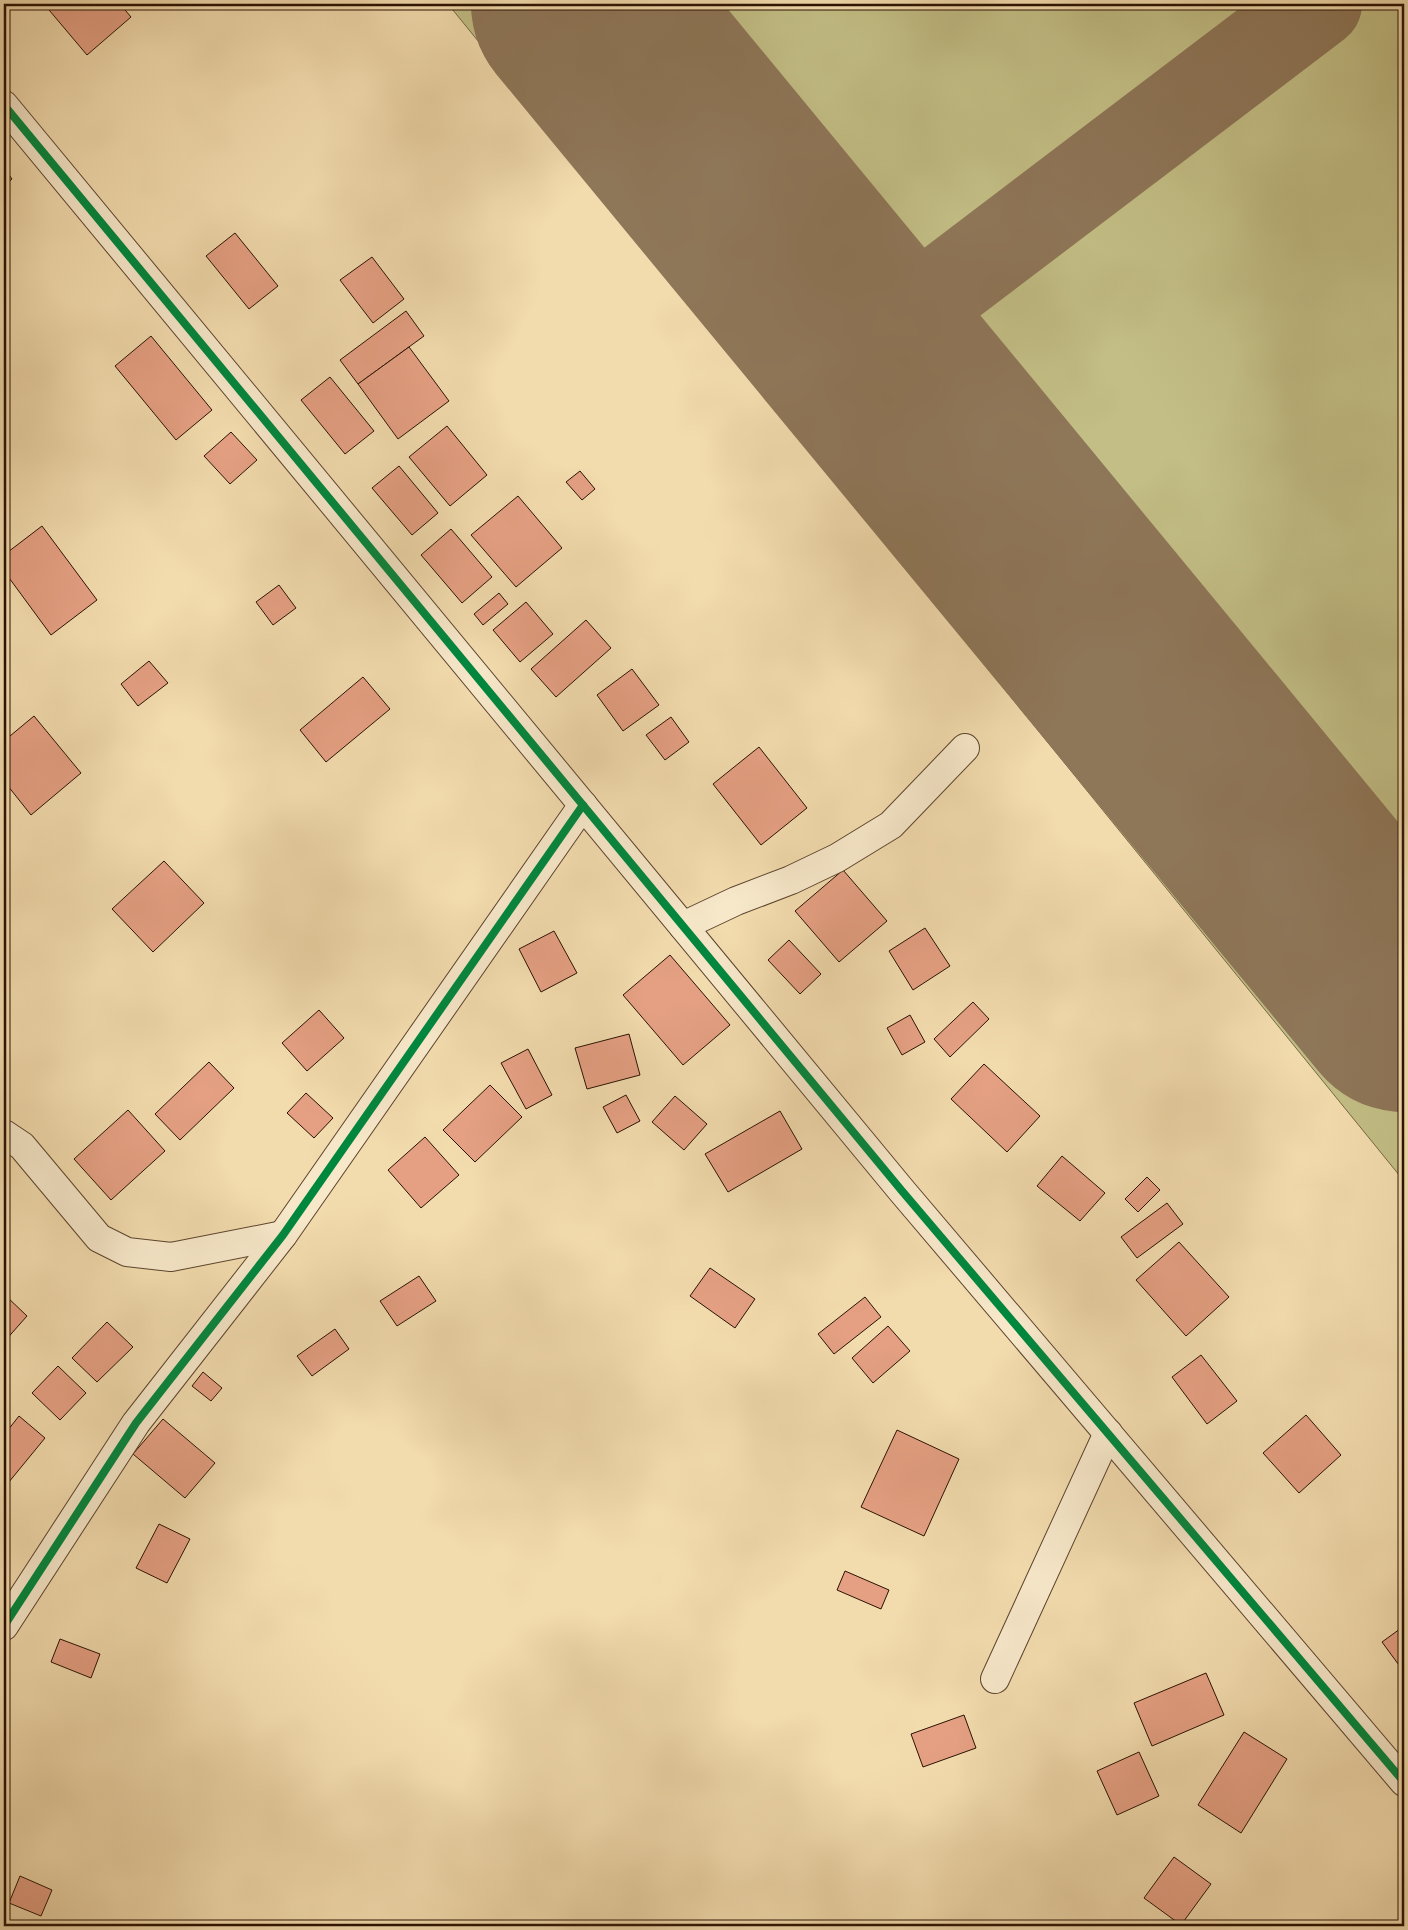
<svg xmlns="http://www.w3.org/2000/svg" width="1408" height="1930" font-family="'EB Garamond',serif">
  <rect width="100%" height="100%" fill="#f2dbad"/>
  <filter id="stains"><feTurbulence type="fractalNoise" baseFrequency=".004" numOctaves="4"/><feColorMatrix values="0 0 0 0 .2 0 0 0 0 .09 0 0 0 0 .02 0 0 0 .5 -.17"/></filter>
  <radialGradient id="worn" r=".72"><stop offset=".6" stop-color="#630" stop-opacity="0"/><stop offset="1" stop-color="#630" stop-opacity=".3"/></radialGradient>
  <polygon fill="#c2be85" stroke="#766844" points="448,4 1404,4 1404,1181"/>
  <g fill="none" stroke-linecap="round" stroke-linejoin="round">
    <polyline stroke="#8e7658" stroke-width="88" points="865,348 1318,4"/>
    <polyline stroke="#8e7658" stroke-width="220" points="581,4 1404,1002"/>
  </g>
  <g fill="#e5a083" stroke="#2a1202">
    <polygon points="44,4 120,4 131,17 87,55"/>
    <polygon points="4,168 12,179 4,186"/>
    <polygon points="235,233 278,286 249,309 206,256"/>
    <polygon points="372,257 404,299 373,323 340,280"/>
    <polygon points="406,311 424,336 358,384 340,360"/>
    <polygon points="151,336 212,410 176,440 115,366"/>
    <polygon points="409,347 449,401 398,439 358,384"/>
    <polygon points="330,377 374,431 345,454 301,400"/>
    <polygon points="447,426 487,475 450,506 409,457"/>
    <polygon points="231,432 257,460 230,484 204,456"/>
    <polygon points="399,466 438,513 412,535 372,488"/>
    <polygon points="580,471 595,489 582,500 566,482"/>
    <polygon points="518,496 562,548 516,587 471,535"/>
    <polygon points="42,526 97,600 51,635 4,571 4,555"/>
    <polygon points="451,529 492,577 462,603 421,555"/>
    <polygon points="279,585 296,608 273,625 256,602"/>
    <polygon points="499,593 508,604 483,625 474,614"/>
    <polygon points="526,602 553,634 520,662 493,630"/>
    <polygon points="586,620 611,648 556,697 531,669"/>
    <polygon points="149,661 168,683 138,706 121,684"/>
    <polygon points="632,669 659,705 623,731 597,695"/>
    <polygon points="363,677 390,709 326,762 300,730"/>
    <polygon points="34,716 81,773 31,815 4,781 4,741"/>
    <polygon points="671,717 689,742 665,760 646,735"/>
    <polygon points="759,747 807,808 761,845 713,784"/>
    <polygon points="164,861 204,903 153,952 112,909"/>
    <polygon points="843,870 887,921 839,962 795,911"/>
    <polygon points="925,928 950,966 913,990 889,951"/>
    <polygon points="554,931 577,973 541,992 519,949"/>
    <polygon points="789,940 821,974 800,994 768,960"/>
    <polygon points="670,955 730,1025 683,1065 623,995"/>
    <polygon points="973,1002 989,1019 950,1057 934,1039"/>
    <polygon points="319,1010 344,1038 307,1071 282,1043"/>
    <polygon points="910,1015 925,1042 902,1055 887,1028"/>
    <polygon points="629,1034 640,1075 587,1089 575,1048"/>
    <polygon points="528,1049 552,1095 526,1109 501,1063"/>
    <polygon points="209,1062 234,1088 180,1140 155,1114"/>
    <polygon points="984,1064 1040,1116 1007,1152 951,1099"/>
    <polygon points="490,1085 522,1117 475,1162 443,1130"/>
    <polygon points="306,1093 333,1118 314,1138 287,1113"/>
    <polygon points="626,1095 640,1121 617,1133 603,1107"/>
    <polygon points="675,1096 707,1124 684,1150 652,1122"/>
    <polygon points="128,1110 165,1151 111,1200 74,1159"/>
    <polygon points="780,1111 802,1149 728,1192 705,1154"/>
    <polygon points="425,1137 459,1175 421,1208 388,1170"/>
    <polygon points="1062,1156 1105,1193 1080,1221 1037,1186"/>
    <polygon points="1147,1177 1160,1190 1138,1212 1125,1199"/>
    <polygon points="1167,1203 1183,1224 1137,1258 1121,1237"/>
    <polygon points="1179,1242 1229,1297 1186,1336 1136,1280"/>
    <polygon points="710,1268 755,1299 735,1328 690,1296"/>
    <polygon points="419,1276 436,1301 397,1326 380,1301"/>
    <polygon points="5,1295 27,1316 4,1342 4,1296"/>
    <polygon points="865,1297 881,1317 834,1354 818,1334"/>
    <polygon points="107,1322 133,1347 97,1382 72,1358"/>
    <polygon points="888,1326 910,1351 873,1383 852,1358"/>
    <polygon points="335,1329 349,1349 312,1376 297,1356"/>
    <polygon points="1201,1355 1237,1401 1207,1424 1172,1377"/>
    <polygon points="58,1366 86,1393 60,1420 32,1393"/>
    <polygon points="203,1372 222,1388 211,1401 192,1386"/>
    <polygon points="1306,1415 1341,1455 1299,1493 1263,1453"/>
    <polygon points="19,1416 45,1438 4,1488 4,1435"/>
    <polygon points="163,1419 215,1463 185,1498 133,1454"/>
    <polygon points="897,1430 959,1459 924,1536 861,1507"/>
    <polygon points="159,1524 190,1539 167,1583 136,1568"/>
    <polygon points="845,1571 889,1590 881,1609 837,1590"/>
    <polygon points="1404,1626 1404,1672 1382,1642"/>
    <polygon points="60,1639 100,1654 91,1678 51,1662"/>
    <polygon points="1206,1673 1224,1715 1152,1746 1134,1703"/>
    <polygon points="964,1715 976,1748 923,1767 911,1734"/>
    <polygon points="1244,1732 1287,1759 1241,1833 1198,1805"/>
    <polygon points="1139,1752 1159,1796 1117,1815 1097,1771"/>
    <polygon points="1174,1857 1211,1884 1181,1925 1144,1898"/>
    <polygon points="20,1876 52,1890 41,1916 9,1903"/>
  </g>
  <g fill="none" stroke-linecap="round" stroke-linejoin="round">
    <defs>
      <g id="street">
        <polyline points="4,105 902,1191 1404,1782"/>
        <polyline points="683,926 736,901 791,880 837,858 891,825 965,748"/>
        <polyline points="4,1134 22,1146 99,1238 127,1252 171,1257 283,1235"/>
        <polyline points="4,1626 136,1423 283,1235 583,805"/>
        <polyline points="995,1679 1108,1433"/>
      </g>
    </defs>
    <use href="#street" stroke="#5c442d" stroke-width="30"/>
    <use href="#street" stroke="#f7e8ca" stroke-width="28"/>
    <defs>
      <g id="cycleway">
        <polyline points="4,105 902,1191 1404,1782"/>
        <polyline points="4,1626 136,1423 283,1235 583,805"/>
      </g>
    </defs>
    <use href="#cycleway" stroke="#f7e8ca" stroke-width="11"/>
    <use href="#cycleway" stroke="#00873e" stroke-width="8"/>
  </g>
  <rect width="1408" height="1930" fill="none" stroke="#f2dbad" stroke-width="20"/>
  <rect x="5" y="5" width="1398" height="1920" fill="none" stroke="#2a1202" stroke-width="2.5"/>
  <rect x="10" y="10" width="1388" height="1910" fill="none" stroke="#2a1202"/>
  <rect width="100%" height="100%" filter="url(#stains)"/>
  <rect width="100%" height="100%" fill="url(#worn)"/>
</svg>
